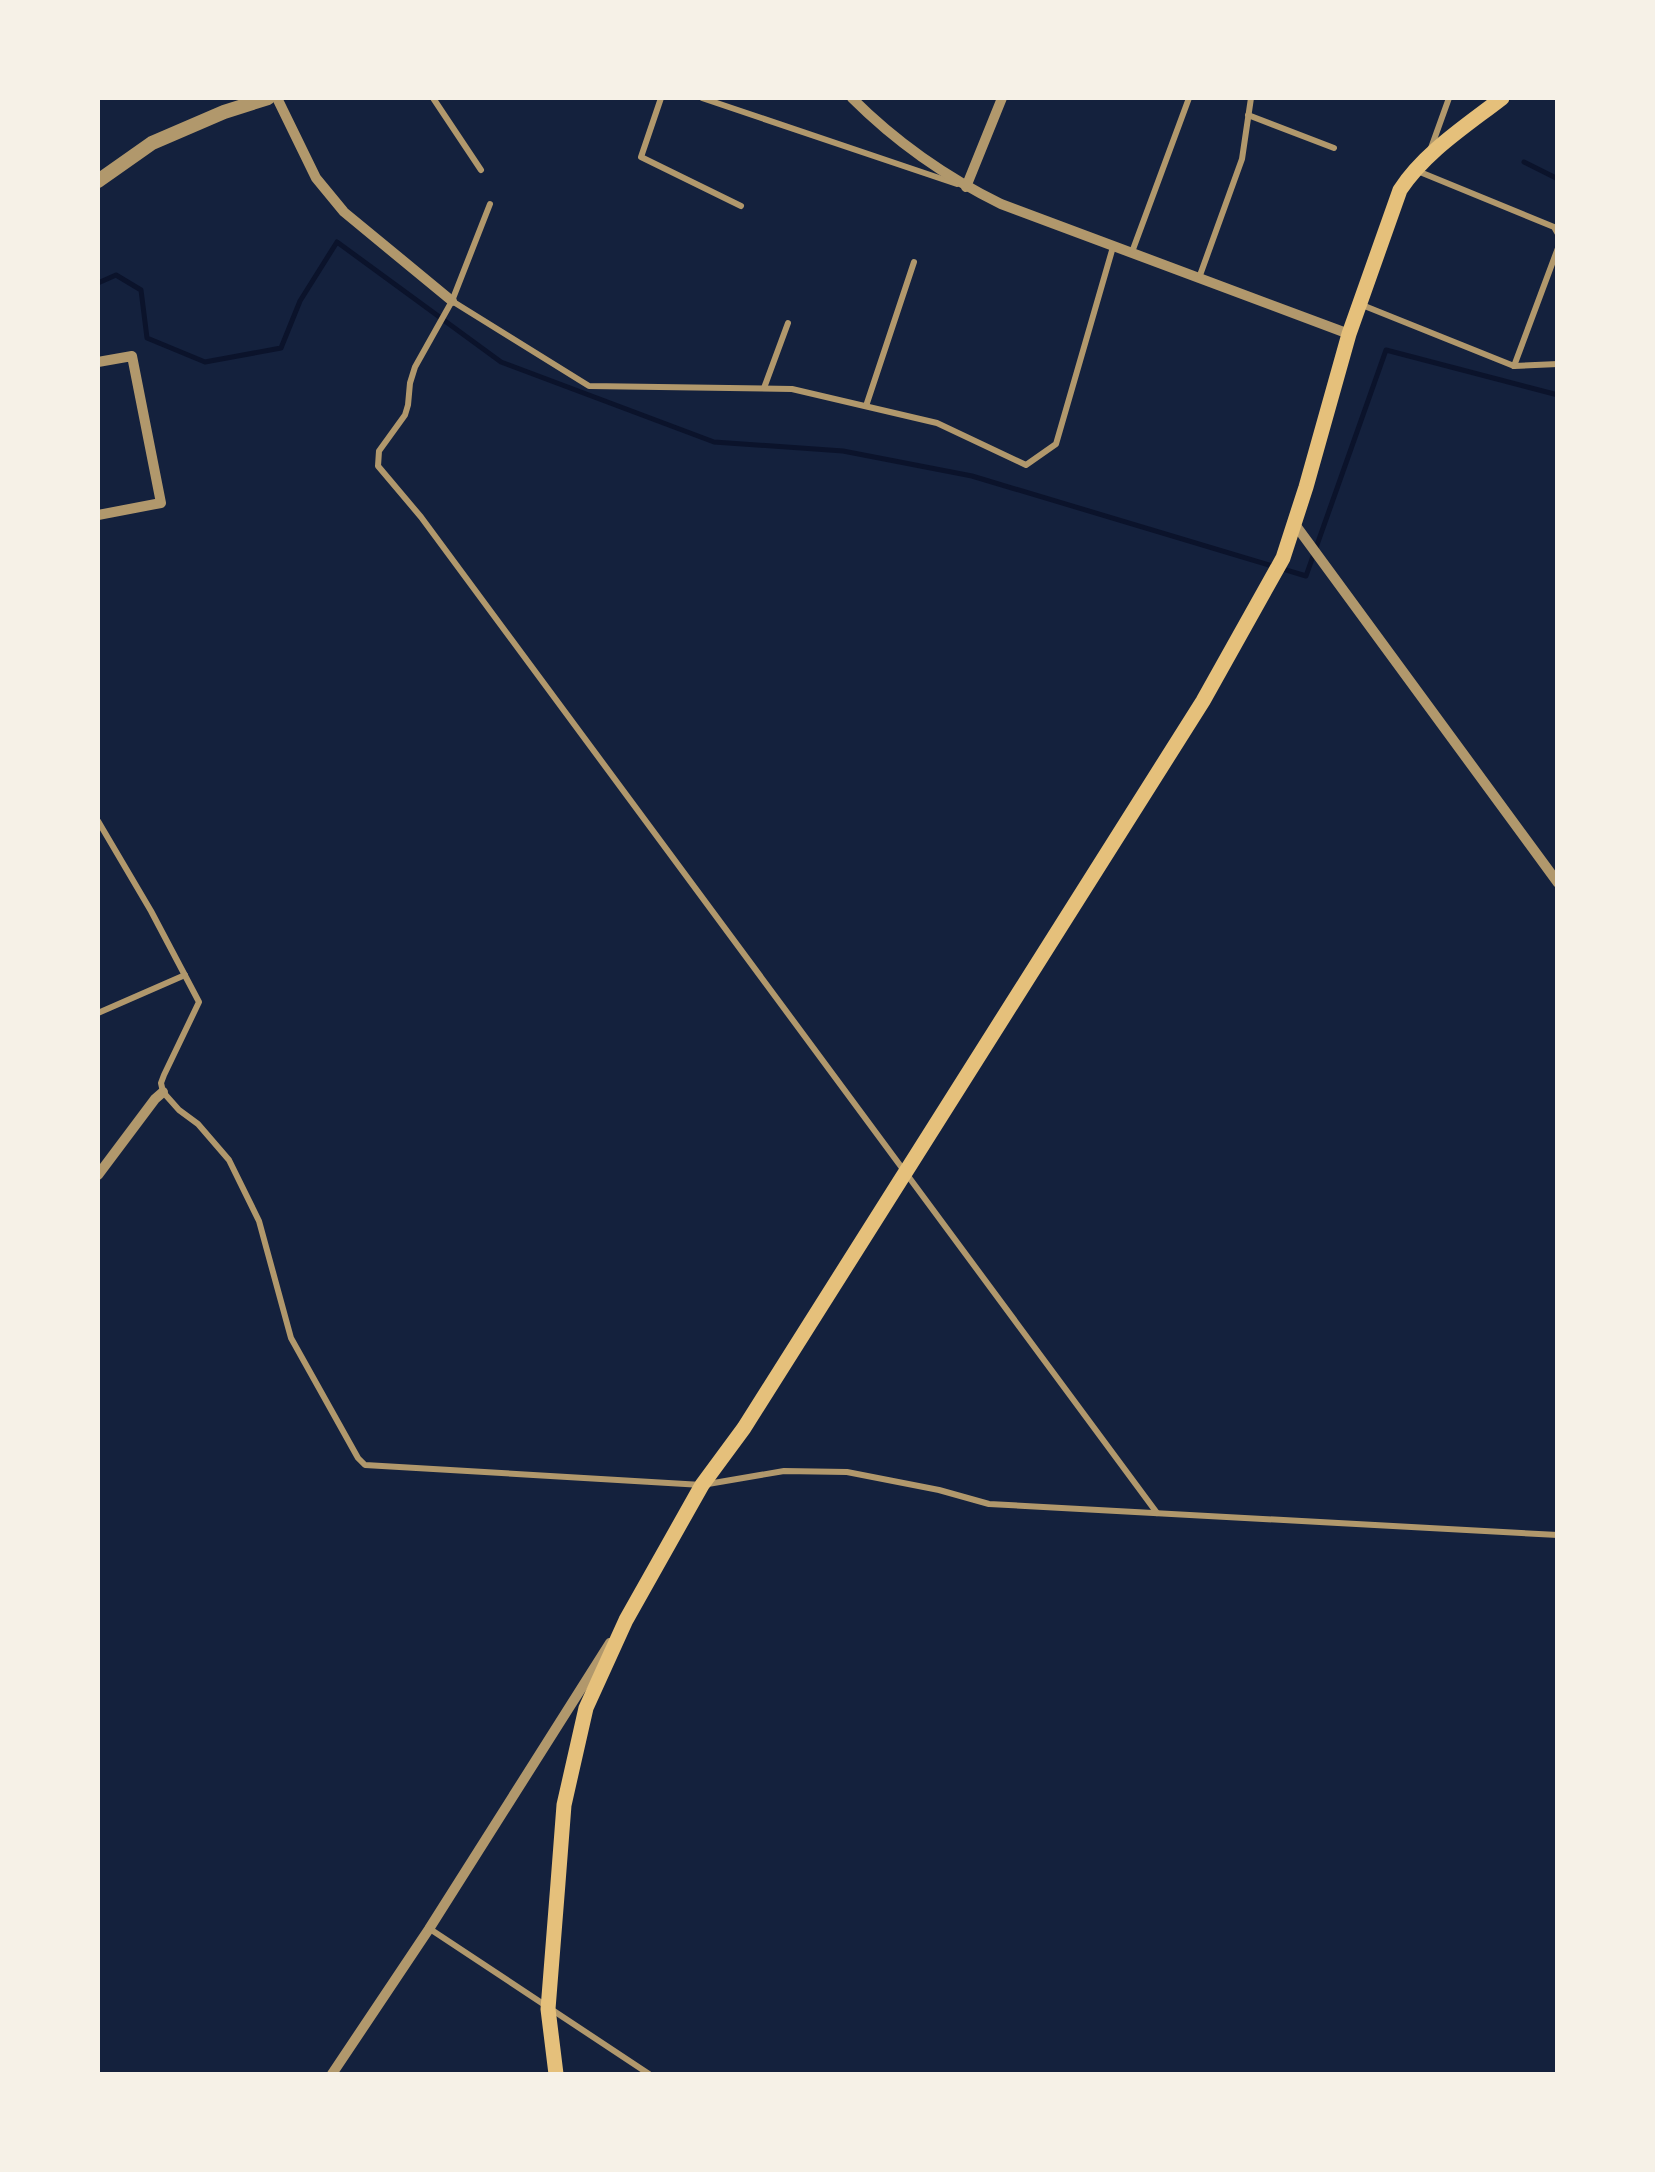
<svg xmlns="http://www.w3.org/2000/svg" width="1655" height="2172" font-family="Montserrat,sans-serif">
  <rect width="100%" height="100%" fill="#14213d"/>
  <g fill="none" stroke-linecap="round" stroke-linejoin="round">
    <g stroke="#0b132b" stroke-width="5">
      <polyline points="1524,162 1558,179"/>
      <polyline points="98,283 116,275 141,290 147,338 205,362 281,348 300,301 337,242 501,362 714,442 843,451 972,476 1306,576 1386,350 1558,395"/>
    </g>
    <g stroke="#b1986c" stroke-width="6">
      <polyline points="433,98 481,170"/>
      <polyline points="661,98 641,157 741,206"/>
      <polyline points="702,98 957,184"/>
      <polyline points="1248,115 1334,148"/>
      <polyline points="1431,148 1449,98"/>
      <polyline points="1415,170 1554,227 1558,234"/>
      <polyline points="490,204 452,301 415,367 410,383 408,405 405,415 379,451 378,466 421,517 1157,1513"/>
      <polyline points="1132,252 1189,98"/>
      <polyline points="1199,278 1242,159 1251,98"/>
      <polyline points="452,301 589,386 792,389 937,423 1026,465 1056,444 1113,247"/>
      <polyline points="1362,305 1514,366 1558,248"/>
      <polyline points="1514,366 1558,364"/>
      <polyline points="764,388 788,323"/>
      <polyline points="866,406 914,262"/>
      <polyline points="98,821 151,911 199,1002 164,1075 161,1083 163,1092 179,1110 198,1124 229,1160 259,1221 291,1338 358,1458 365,1465 702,1485 784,1471 847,1472 939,1490 989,1504 1558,1535"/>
      <polyline points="98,1013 185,975"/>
      <polyline points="430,1929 649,2074"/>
    </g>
    <g stroke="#b1986c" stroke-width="10">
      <polyline points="277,98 316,178 344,212 452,301"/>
      <path d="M852,98C895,141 946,177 1001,204L1349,334"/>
      <polyline points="966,187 1002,98"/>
      <polyline points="98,362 132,356 161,503 98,515"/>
      <polyline points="1294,523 1558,883"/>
      <polyline points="98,1175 155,1099 163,1092"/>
      <polyline points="332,2074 429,1929 610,1643"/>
    </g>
    <polyline stroke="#b1986c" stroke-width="14" points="98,181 152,143 224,112 268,98"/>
    <path stroke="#e5c07b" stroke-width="15" d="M556,2074L548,2009L558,1883L564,1805L586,1708L626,1620L702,1485L744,1428L1203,701L1283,558L1306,487L1349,334L1400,190C1425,152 1466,126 1502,98"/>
  </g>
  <rect width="1655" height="2172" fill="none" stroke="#f6f1e7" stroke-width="200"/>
</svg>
